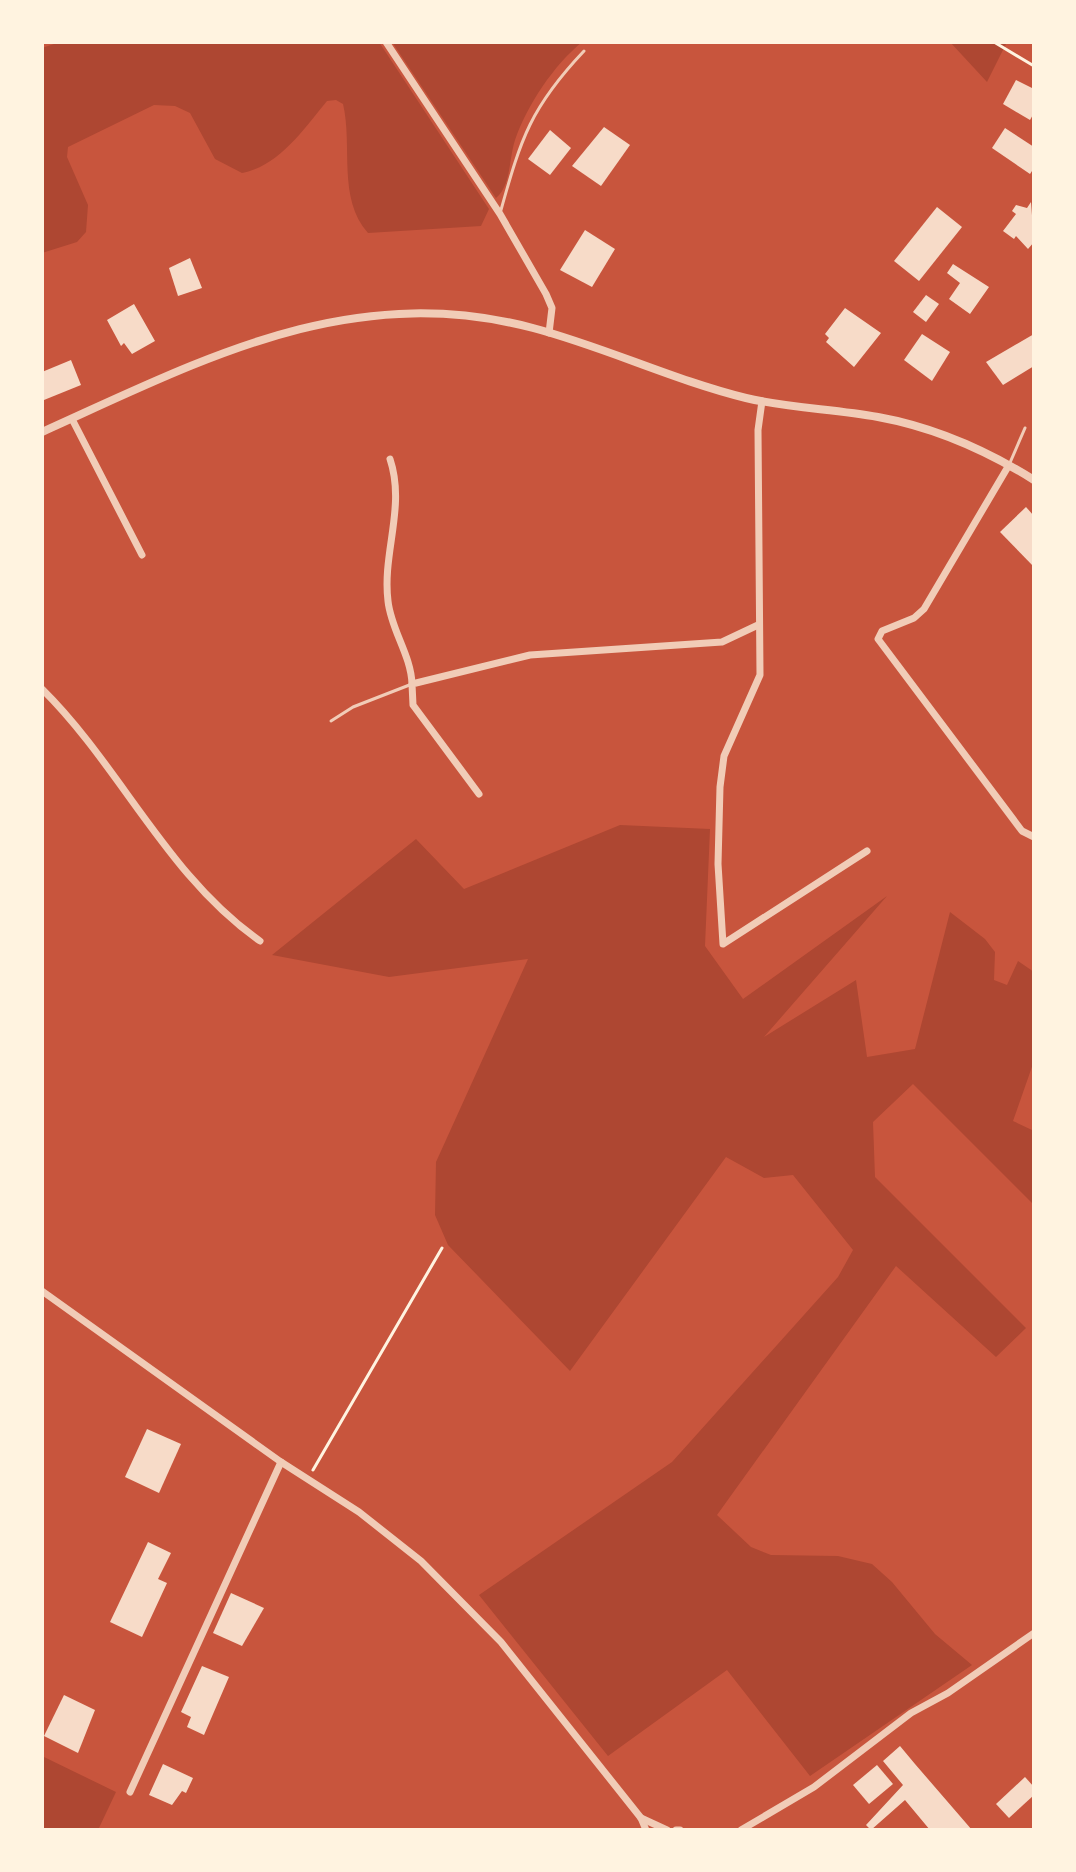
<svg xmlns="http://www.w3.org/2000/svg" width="1076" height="1872" font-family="Merriweather,serif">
  <rect width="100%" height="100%" fill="#c8553d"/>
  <g fill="#ae4732">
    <path d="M60,42H379L489,209L481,226L368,233C337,198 353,146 343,104L336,100L327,101C304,129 279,166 242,173L215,159L190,113L175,106L154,105L68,147L67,157L88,205L86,232L77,242L42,253V48Z"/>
    <path d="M392,42H582C554,65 527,105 515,140C509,158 511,186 496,198Z"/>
    <polygon points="950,42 1007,42 987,82"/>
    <polygon points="620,825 710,829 705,946 743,999 887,896 764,1037 856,980 867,1057 915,1049 950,912 985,939 995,952 994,980 1007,985 1018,961 1034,972 1034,1061 1013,1121 1032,1130 1034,1126 1034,1205 913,1084 873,1122 875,1177 1026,1328 996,1357 896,1266 717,1515 751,1547 771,1555 838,1556 872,1564 892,1582 935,1634 972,1665 810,1776 727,1670 608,1756 479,1595 672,1462 838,1277 853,1250 793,1175 764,1178 726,1157 570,1371 448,1245 435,1215 436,1162 528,959 389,977 272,955 416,839 464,889"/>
    <polygon points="42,1756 116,1792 98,1830 42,1830"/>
  </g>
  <g fill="#f7dbc8">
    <polygon points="1016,80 1034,89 1034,113 1030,120 1003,104"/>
    <polygon points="604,127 630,145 601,186 572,166"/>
    <polygon points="1005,128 1034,147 1034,168 1030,174 992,148"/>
    <polygon points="550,130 571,148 550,175 528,159"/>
    <polygon points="1031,202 1034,242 1028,249 1016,236 1014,239 1003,231 1016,214 1012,211 1016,205 1027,208"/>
    <polygon points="937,207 962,227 919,281 894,261"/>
    <polygon points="585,230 615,249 592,287 560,270"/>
    <polygon points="190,258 202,288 178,296 169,268"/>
    <polygon points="953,264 989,287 970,314 949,299 960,283 947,273"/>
    <polygon points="926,295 939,304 926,322 913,312"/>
    <polygon points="134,304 155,341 132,354 124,343 121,346 107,320"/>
    <polygon points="845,308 881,333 854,367 826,342 829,338 825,334"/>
    <polygon points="922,334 950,352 932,381 904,360"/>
    <polygon points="1034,334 1034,366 1003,385 986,362"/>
    <polygon points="71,360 81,385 44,400 42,372"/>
    <polygon points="1026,507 1034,516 1034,567 1000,532"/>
    <polygon points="147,1429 181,1444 159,1493 125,1477"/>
    <polygon points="148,1542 171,1553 158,1579 167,1583 142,1637 110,1622"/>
    <polygon points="231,1593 264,1608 242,1646 213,1633"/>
    <polygon points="202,1666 229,1677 204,1735 187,1727 191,1717 181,1712"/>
    <polygon points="64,1695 95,1710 78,1753 44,1736"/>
    <polygon points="900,1746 915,1764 972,1830 930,1830 905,1800 871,1830 866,1825 903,1785 883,1761"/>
    <polygon points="163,1764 193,1778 186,1793 182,1791 172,1805 149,1795"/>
    <polygon points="877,1765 893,1784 869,1804 853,1785"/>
    <polygon points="1025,1777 1034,1787 1034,1795 1009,1818 996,1804"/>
  </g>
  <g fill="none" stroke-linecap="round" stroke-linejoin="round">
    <g stroke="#fff3e0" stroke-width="3">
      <polyline points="994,42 1034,66"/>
      <polyline points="313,1470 442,1248"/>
    </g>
    <g stroke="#f1ccb7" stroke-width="3">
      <path d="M501,210C521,138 531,107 584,51"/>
      <polyline points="1009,465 1025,428"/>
      <polyline points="331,721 353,707 412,684"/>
    </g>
    <g stroke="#f1ccb7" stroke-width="7">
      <polyline points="386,42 500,214 546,294 552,308 549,333"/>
      <polyline points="762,401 758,430 760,675 724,756 720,787 718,864 723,944 867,851"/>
      <polyline points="72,419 142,555"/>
      <path d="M390,459C406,507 382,553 388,601C391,630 411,655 412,684"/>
      <polyline points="1009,465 924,609 914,618 882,631 878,639 1022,831 1034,837"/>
      <path d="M42,689C121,767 167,876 260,941"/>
      <polyline points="479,794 413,705 412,684 530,655 722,642 758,625"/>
      <polyline points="42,1291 281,1462 359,1512 421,1561 501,1642 641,1818 646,1830"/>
      <polyline points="130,1792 281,1462"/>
      <polyline points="641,1818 667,1830"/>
      <polyline points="676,1830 680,1830"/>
      <polyline points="741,1830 814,1787 911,1713 948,1693 1034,1633"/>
    </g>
    <path stroke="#f1ccb7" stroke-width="8" d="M42,432C204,359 350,280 533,328C605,347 673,380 746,398C789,408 834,409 878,417C933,427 986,450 1034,480"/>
  </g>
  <rect width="1076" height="1872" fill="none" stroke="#fff3e0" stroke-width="88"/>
</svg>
